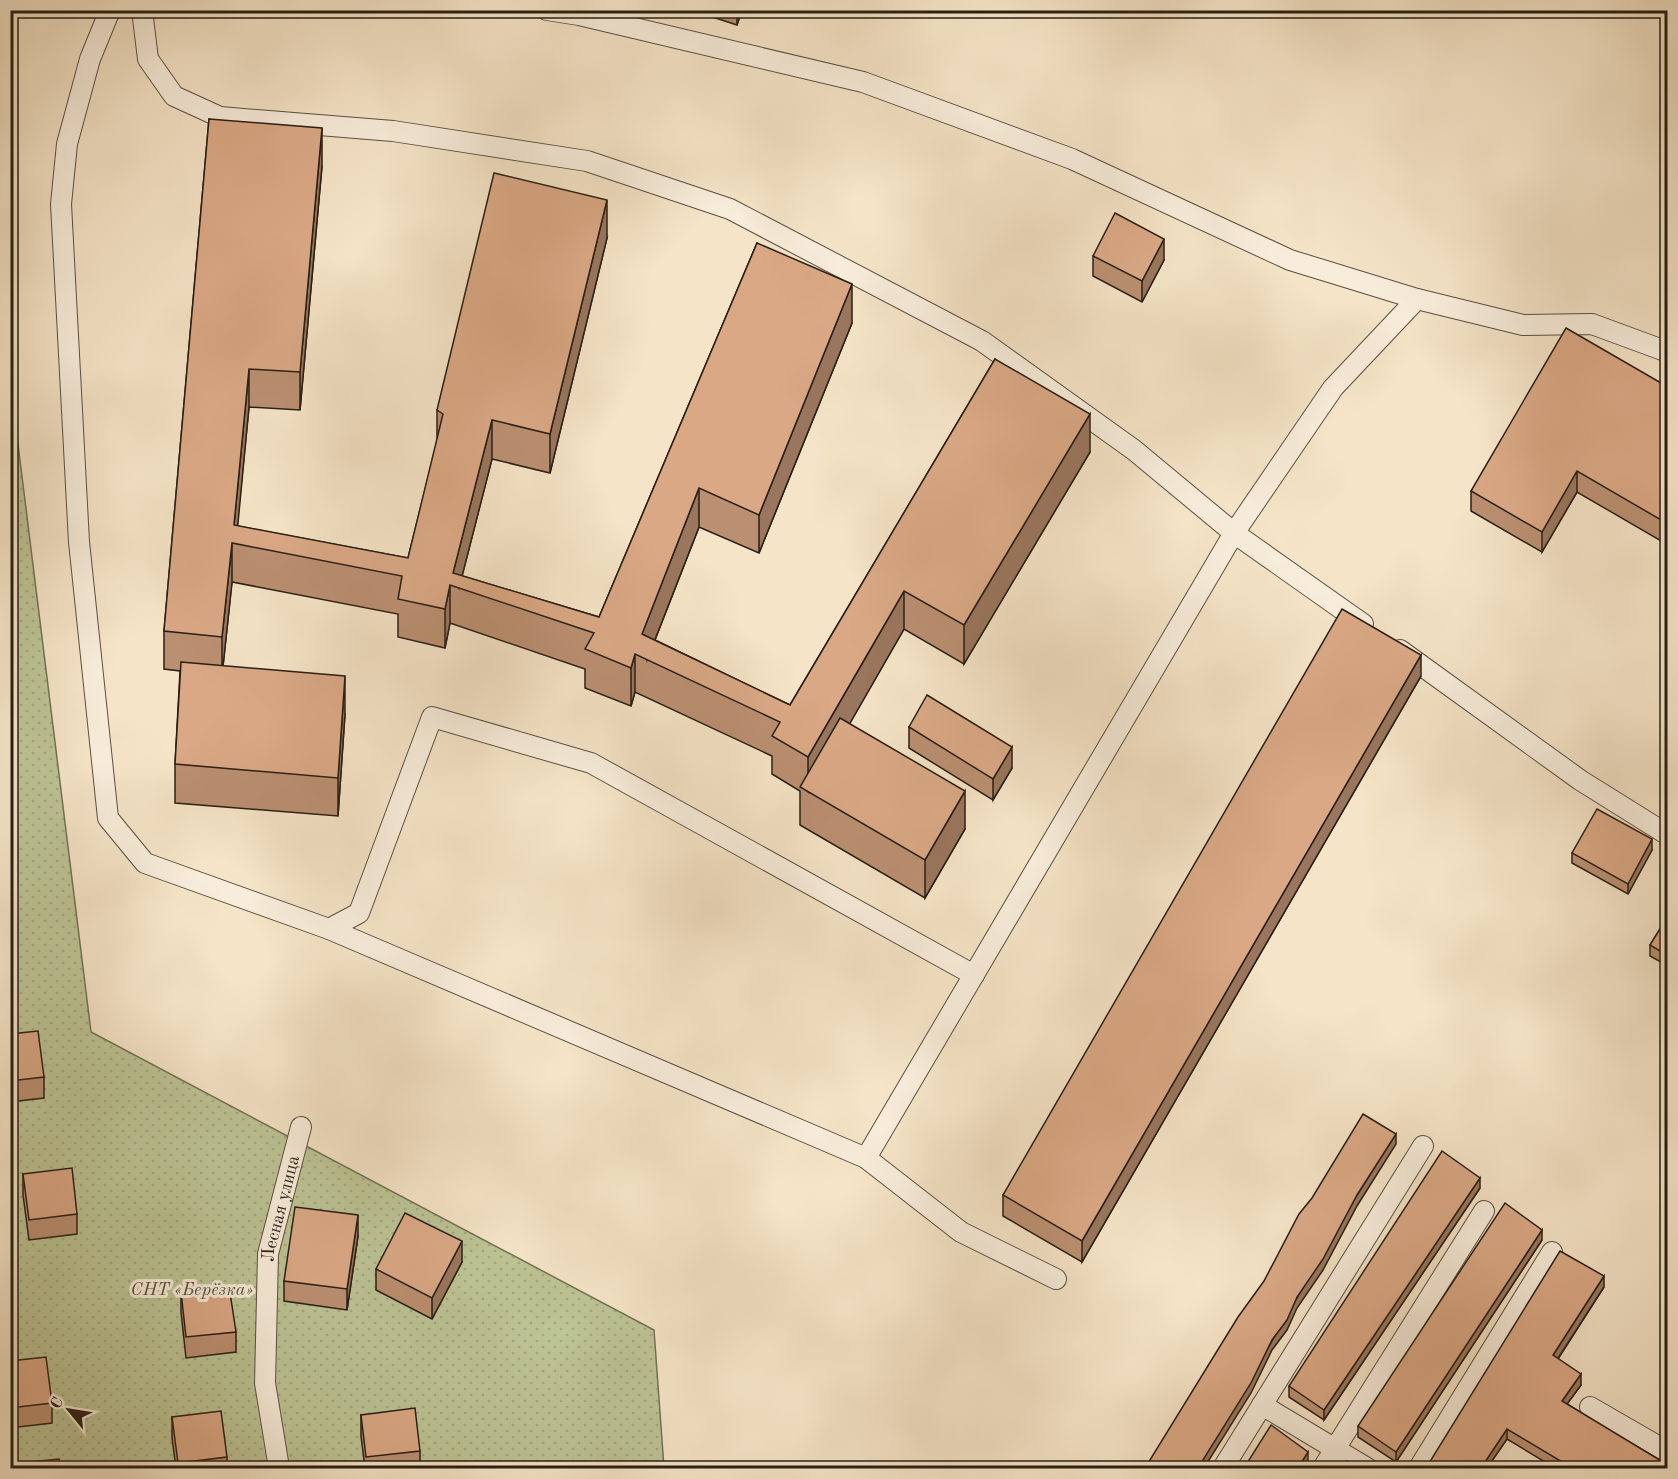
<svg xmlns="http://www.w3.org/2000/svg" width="1678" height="1479" font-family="'Old Standard TT',serif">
  <defs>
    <pattern id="garden-dots" width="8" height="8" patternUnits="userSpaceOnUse" patternTransform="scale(1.5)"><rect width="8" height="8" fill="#bdc495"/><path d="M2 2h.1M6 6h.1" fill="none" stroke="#a2a880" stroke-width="1.8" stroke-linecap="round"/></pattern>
  </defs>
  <rect width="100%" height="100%" fill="#f5e4c7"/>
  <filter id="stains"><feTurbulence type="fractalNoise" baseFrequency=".00333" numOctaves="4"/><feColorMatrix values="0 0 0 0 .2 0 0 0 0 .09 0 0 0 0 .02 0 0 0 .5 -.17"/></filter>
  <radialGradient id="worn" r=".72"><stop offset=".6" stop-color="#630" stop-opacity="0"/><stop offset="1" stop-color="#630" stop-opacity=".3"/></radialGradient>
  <polygon fill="url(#garden-dots)" stroke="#727255" stroke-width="1.5" points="10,380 91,1032 654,1330 664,1468 11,1468"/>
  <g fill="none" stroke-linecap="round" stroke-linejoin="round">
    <defs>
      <g id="lane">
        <polyline points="110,10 90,59 67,144 61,204 79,542 108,818 145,863 329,929 359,913 432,717 591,763 974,975"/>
        <polyline points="142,10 148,59 174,96 220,117 393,131 587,161 730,209 982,341 1134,450 1234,533 1363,624"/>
        <polyline points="547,10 579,15 863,82 1072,159 1290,260 1417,299 1523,325 1592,324 1668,352"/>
        <polyline points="1400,650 1580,780 1668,835"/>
        <polyline points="329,929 866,1158 1234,533 1333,388 1417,299"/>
        <polyline points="866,1158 961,1232 1056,1279"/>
        <polyline points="1262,1405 1367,1468"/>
        <polyline points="1590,1407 1668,1452"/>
        <path id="s1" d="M279,1468L265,1383L268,1254L301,1127"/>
        <polyline points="1223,1468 1423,1146"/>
        <polyline points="1323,1468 1484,1211"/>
        <polyline points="1419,1468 1552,1252"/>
      </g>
    </defs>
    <use href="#lane" stroke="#5b5042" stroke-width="22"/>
    <use href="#lane" stroke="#f8eddb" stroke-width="20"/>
  </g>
  <g fill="#bb9072" stroke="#281f15" stroke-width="1.5">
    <polygon points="691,10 742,10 737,25"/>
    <polygon points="209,119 322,166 300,410 249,407 237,526 408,558 437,442 437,410 607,238 550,473 492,459 462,576 599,617 757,243 852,323 759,553 699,527 655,640 790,705 995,359 1090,452 964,664 904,629 849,724 965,829 925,898 800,825 800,791 772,774 772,756 635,692 631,706 585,688 585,669 450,623 445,648 398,637 398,614 232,582 223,666 345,714 338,816 175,803 175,764 180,671 164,669 164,631"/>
    <polygon points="1093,256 1164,260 1142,302 1093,276"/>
    <polygon points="1668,387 1668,545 1577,492 1542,552 1471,511 1471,491"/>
    <polygon points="1421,676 1082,1262 1003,1216 1003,1195"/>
    <polygon points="909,727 1012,768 993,800 909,748"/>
    <polygon points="1652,850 1628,894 1572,863 1572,853"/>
    <polygon points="1668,916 1668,966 1650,956 1650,945"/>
    <polygon points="10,1034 44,1077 44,1098 10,1102"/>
    <polygon points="23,1174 77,1214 77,1234 29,1240 23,1195"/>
    <polygon points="1480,1188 1324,1420 1289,1397 1289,1386"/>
    <polygon points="358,1236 347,1310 284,1301 284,1281"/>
    <polygon points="1542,1240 1396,1462 1358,1437 1358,1426"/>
    <polygon points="462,1262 432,1319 376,1290 376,1269"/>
    <polygon points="1604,1287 1558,1359 1581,1385 1567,1404 1668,1468 1555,1468 1507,1439 1487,1468 1426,1468"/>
    <polygon points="181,1292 236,1332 236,1352 186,1358 181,1312"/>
    <polygon points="10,1361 52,1403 52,1423 10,1428"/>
    <polygon points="361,1415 420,1451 420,1468 365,1468 361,1436"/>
    <polygon points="172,1417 227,1457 227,1468 176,1468 172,1438"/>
  </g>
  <g fill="#99765d" stroke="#281f15" stroke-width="1.5">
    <polygon points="738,10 742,10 737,25 737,15"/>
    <polygon points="322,128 322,166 300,410 300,372"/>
    <polygon points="607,200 607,238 550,473 550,434"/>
    <polygon points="1164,239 1164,260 1142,302 1142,281"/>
    <polygon points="852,284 852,323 759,553 759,515"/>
    <polygon points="249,369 249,407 236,544 234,525"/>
    <polygon points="1090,414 1090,452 964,664 964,625"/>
    <polygon points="492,420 492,459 459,588 453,573"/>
    <polygon points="1577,471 1577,492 1542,552 1542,532"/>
    <polygon points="699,488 699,527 647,660 642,634"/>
    <polygon points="232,543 232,582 222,676 222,637"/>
    <polygon points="450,585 450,623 445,648 445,609"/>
    <polygon points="904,591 904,629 810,793 808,792 808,757"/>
    <polygon points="635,654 635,692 631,706 631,668"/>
    <polygon points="1421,655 1421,676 1082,1262 1082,1241"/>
    <polygon points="345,676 345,714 338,816 338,778"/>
    <polygon points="1012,747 1012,768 993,800 993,779"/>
    <polygon points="965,791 965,829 925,898 925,860"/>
    <polygon points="1652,839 1652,850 1628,894 1628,884"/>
    <polygon points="1396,1134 1396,1144 1357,1206 1323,1270 1297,1308 1287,1330 1272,1350 1251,1393 1204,1468 1198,1468 1357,1195"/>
    <polygon points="1480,1178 1480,1188 1324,1420 1324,1410"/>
    <polygon points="358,1215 358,1236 347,1310 347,1289"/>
    <polygon points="1542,1230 1542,1240 1396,1462 1396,1452"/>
    <polygon points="462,1241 462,1262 432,1319 432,1298"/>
    <polygon points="1604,1276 1604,1287 1553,1366 1553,1355"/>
    <polygon points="1581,1374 1581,1385 1562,1411 1562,1401"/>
    <polygon points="1507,1429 1507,1439 1487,1468 1481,1468"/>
    <polygon points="1308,1452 1308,1463 1305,1468 1298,1468"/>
  </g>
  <g fill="#daa885" stroke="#281f15" stroke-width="1.5">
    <polygon points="723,10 738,10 737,15"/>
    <polygon points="209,119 322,128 300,372 249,369 234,525 408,558 443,414 437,410 494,173 607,200 550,434 492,420 453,573 599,617 757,243 852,284 759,515 699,488 642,634 790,705 995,359 1090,414 964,625 904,591 808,757 772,736 780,722 635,654 631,668 585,649 594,633 450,585 445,609 398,599 402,576 232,543 222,637 164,631"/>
    <polygon points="1115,213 1164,239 1142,281 1093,256"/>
    <polygon points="1566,328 1668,387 1668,524 1577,471 1542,532 1471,491"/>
    <polygon points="1342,609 1421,655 1082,1241 1003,1195"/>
    <polygon points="181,662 345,676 338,778 175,764"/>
    <polygon points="927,695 1012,747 993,779 909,727"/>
    <polygon points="840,718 965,791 925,860 800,787"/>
    <polygon points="1597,809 1652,839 1628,884 1572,853"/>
    <polygon points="1668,916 1668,956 1650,945"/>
    <polygon points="38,1031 44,1077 10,1081 10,1034"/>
    <polygon points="1363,1114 1396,1134 1357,1195 1323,1259 1297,1297 1287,1320 1272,1340 1251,1383 1198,1468 1145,1468 1238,1317 1264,1281 1299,1214 1312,1198"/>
    <polygon points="1442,1151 1480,1178 1324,1410 1289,1386"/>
    <polygon points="72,1168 77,1214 29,1220 23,1174"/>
    <polygon points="1505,1203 1542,1230 1396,1452 1358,1426"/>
    <polygon points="295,1207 358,1215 347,1289 284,1281"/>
    <polygon points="405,1213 462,1241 432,1298 376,1269"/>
    <polygon points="1560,1251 1604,1276 1553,1355 1581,1374 1562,1401 1668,1465 1668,1468 1572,1468 1507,1429 1481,1468 1426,1468"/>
    <polygon points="229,1286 236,1332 186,1337 181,1292"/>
    <polygon points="46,1357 52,1403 10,1408 10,1361"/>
    <polygon points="415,1408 420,1451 366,1457 361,1415"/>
    <polygon points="221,1411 227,1457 178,1463 172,1417"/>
    <polygon points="1271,1425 1308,1452 1298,1468 1244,1468"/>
    <polygon points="59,1459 60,1468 10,1468 10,1464"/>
    <polygon points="1347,1461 1360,1468 1342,1468"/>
    <polygon points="362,1466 362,1468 338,1468"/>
  </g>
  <g text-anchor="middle" stroke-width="6" stroke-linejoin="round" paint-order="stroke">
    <g font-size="18" fill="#281f15" stroke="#f8eddb">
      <text dy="6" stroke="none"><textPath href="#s1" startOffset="262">Лесная улица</textPath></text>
    </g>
    <g font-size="18" font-style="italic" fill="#55513b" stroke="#f8eddb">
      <text x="192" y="1295">СНТ «Берёзка»</text>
    </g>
  </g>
  <rect width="1678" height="1479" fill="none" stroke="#f5e4c7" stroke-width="36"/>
  <rect x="12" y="12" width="1654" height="1455" fill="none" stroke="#281f15" stroke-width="3"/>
  <rect x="18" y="18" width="1642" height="1443" fill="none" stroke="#281f15" stroke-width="1.5"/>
  <g transform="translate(69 1410) rotate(300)" stroke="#f8eddb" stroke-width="4.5" paint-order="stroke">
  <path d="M0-4.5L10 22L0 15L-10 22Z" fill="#281f15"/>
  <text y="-9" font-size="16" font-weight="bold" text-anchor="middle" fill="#281f15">С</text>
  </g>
  <rect width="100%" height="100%" filter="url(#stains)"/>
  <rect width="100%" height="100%" fill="url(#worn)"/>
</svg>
